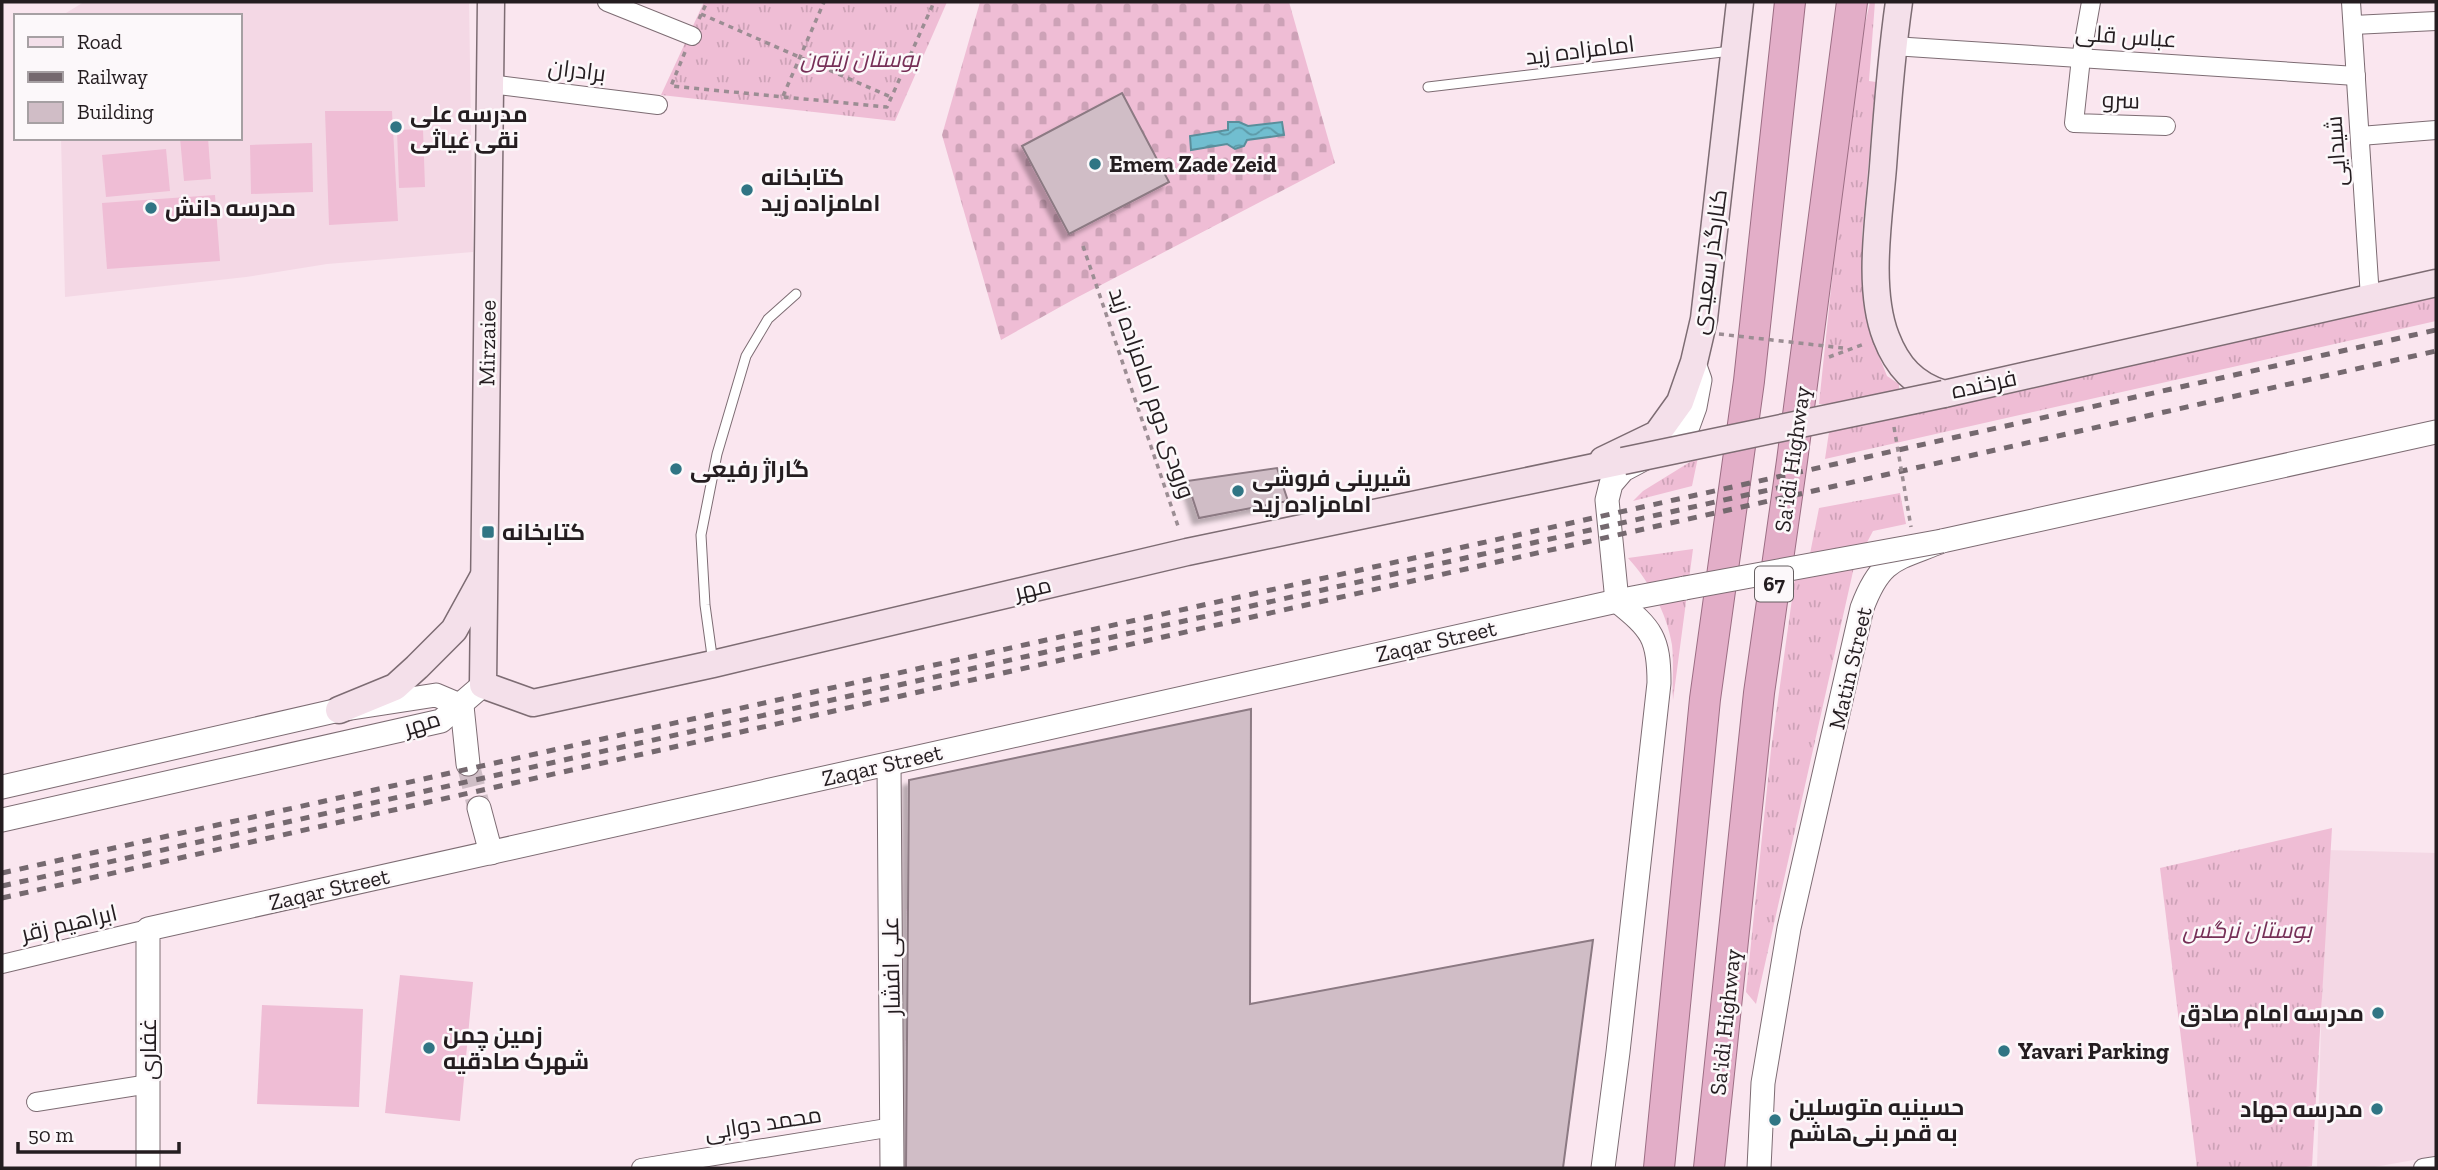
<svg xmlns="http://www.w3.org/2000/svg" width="2438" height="1170" font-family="'Zilla Slab',Cairo,serif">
  <defs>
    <pattern id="grass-tufts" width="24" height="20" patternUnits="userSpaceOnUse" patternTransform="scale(1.75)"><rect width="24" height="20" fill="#efbdd5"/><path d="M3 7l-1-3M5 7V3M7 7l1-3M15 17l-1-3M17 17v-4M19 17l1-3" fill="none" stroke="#cda2b7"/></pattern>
    <pattern id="cemetery-stones" width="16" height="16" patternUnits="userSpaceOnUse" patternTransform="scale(1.75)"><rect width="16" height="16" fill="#efbdd5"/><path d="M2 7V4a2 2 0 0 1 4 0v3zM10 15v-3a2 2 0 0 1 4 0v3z" fill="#cda2b7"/></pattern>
    <pattern id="water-waves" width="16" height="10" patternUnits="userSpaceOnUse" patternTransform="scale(1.75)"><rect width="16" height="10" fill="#71bed0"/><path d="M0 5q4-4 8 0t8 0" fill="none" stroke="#5d9aa8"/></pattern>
    <filter id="shadow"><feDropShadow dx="-6" dy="6" stdDeviation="2" flood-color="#0004"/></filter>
  </defs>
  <rect width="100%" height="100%" fill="#fae6ef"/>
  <g fill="#f4d8e5">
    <polygon points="84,2 469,2 473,252 327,264 246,277 65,297 61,138 240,138 240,16 61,16"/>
    <polygon points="2326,850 2436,853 2436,1156 2369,1168 2317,1168"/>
  </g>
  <g fill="url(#grass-tufts)">
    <polygon points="704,2 947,2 895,121 661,95"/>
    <polygon points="1870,2 1875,2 1869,81 1876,82 1862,235 1871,336 1887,376 1899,384 1899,416 2436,296 2436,321 1825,459 1833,405 1819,404 1853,77"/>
    <polygon points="1698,457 1692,486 1633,501 1643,491"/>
    <polygon points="1900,493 1906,524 1873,531 1854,567 1756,1004 1746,992 1771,750 1797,563 1808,564 1819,508"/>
    <path d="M1693,549L1673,700C1672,682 1674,663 1672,645C1667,613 1649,581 1628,558Z"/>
    <polygon points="2332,828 2312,1166 2300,1168 2197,1168 2160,868"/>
  </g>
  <polygon fill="url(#cemetery-stones)" points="980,2 1289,2 1335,163 1078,297 1001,340 942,135"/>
  <g fill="#efbdd5">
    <polygon points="325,111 392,111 398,221 329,225"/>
    <polygon points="423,129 425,187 399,188 397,130"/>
    <polygon points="180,138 208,138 211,179 184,181"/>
    <polygon points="312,143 313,192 251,194 250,145"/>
    <polygon points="166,149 170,191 106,197 102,155"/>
    <polygon points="215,195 220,261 107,269 102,203"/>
    <polygon points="400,975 473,982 460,1121 385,1113"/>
    <polygon points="262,1005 363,1009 359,1107 257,1104"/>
  </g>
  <polygon fill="url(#water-waves)" stroke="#5a8e9b" stroke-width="2" points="1228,122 1239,122 1248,126 1282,122 1284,135 1247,140 1244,146 1235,149 1227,144 1191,150 1190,136 1228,130"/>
  <g fill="#d0bdc6" stroke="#8c7a83" stroke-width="2" filter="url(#shadow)">
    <polygon points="1122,93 1169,182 1069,234 1022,146"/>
    <polygon points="1277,468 1288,501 1199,518 1187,481"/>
    <polygon points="1251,709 1250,1004 1593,940 1563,1168 906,1168 909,780"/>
  </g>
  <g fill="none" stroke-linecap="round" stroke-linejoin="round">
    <polyline stroke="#cfbec6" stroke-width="23" stroke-dasharray="23 11" stroke-linecap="butt" points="468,764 479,808"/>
    <defs>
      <g id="service">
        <polyline points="1428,87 1731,51"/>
        <polyline points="713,663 705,605 701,535 717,454 746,356 768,319 796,294"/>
      </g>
      <g id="minor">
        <polyline points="607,2 692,36"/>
        <polyline points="2091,2 2081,58 2074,123 2166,126"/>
        <polyline points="2351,2 2370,298"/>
        <polyline points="2353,25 2436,21"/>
        <polyline points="1893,46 2356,76"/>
        <polyline points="490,84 658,105"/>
        <polyline points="2360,136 2436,130"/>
        <polyline points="2,964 148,929"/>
        <polyline points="36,1102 149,1084"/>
        <polyline points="641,1168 893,1127"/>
        <polyline points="2423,1168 2436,1166"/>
      </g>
      <g id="tertiary">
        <polyline points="462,706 468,764"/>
        <polyline points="889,764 892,1168"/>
        <polyline points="2,787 339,710 436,695 462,706"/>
        <polyline points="479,808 491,853"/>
        <polyline points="2,820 441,721 483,685"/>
        <polyline points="148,1168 148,929 1617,601 1685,588"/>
        <path d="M1603,1168L1618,1052L1659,683C1659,638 1652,629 1617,601L1607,500L1611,484L1623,470L1657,452L1687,429L1695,407L1700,380L1694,363"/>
        <path d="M1759,1168L1763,1083L1789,928L1862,608C1881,557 1896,560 1942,541L2436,432"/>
      </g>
      <g id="secondary">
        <polyline points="491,2 483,685 533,703 713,664 1187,552 1623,461"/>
        <path d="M1899,2C1891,57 1887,112 1883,167C1879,218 1867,288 1886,337C1897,366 1914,385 1944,394L2436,283"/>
        <polyline points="1603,460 1657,434 1680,402 1694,362 1704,319 1740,2"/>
        <polyline points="339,710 395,687 417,667 454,630 482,579"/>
      </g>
      <g id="trunk">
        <polyline points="1659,1168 1705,699 1749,381 1790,2"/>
        <polyline points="1709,1168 1759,693 1792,461 1852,2"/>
      </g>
    </defs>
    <use href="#service" stroke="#7d6c73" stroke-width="11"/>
    <use href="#minor" stroke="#7d6c73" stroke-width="20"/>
    <use href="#tertiary" stroke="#7d6c73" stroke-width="25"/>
    <use href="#secondary" stroke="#7d6c73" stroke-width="29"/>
    <use href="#trunk" stroke="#9c6e84" stroke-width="32"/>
    <g stroke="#9b8d93" stroke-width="3.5" stroke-dasharray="5 5" stroke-linecap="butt">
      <polyline points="701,14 891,97"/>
      <polyline points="699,19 707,2"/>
      <polyline points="685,52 671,86 887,107 934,2"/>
      <polyline points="783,96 824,2"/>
      <polyline points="1083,246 1179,529"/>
      <polyline points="1829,357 1864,344"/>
    </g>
    <use href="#service" stroke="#fff" stroke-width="9"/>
    <use href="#minor" stroke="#fff" stroke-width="18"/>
    <use href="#tertiary" stroke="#fff" stroke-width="23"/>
    <use href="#secondary" stroke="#f4e0ea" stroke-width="26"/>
    <use href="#trunk" stroke="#e3aec8" stroke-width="30"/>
    <g stroke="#75696f" stroke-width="5" stroke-dasharray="9 9" stroke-linecap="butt">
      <polyline points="2,873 2436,330"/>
      <polyline points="2,886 1791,485"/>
      <polyline points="2,898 2436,351"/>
    </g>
    <defs>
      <polyline id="tertiary-bridge" points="1685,588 1942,541"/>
      <polyline id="secondary-bridge" points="1623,461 1944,394"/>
    </defs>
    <use href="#tertiary-bridge" stroke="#7d6c73" stroke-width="25" stroke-linecap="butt"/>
    <use href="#secondary-bridge" stroke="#7d6c73" stroke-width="29" stroke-linecap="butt"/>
    <g stroke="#9b8d93" stroke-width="3.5" stroke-dasharray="5 5" stroke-linecap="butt">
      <polyline points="1719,334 1843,348"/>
      <polyline points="1894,427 1911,527"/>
    </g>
    <use href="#tertiary-bridge" stroke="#fff" stroke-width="23"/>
    <use href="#secondary-bridge" stroke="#f4e0ea" stroke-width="26"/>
  </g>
  <g fill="#307584" stroke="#fcf8fa" stroke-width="2.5">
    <circle cx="396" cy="127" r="7"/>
    <circle cx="1095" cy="164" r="7"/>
    <circle cx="747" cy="190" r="7"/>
    <circle cx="151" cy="208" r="7"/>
    <circle cx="676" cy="469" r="7"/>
    <circle cx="1238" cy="491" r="7"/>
    <rect x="481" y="525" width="14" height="14" rx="3.5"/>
    <circle cx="2378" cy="1013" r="7"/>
    <circle cx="429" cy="1048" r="7"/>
    <circle cx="2004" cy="1051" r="7"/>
    <circle cx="2377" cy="1109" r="7"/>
    <circle cx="1775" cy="1120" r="7"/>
  </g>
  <g text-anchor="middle" stroke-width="5" stroke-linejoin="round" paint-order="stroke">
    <rect fill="#fcf8fa" stroke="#655f61" stroke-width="2" x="1755" y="566.5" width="38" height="35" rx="5"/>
    <g font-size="21" font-weight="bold" fill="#241d20">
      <text x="1774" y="591">67</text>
    </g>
    <g font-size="23" fill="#241d20" stroke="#fcf8fa">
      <text transform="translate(2126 36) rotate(4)" y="8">عباس قلی</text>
      <text transform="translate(1580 50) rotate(-7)" y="8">امامزاده زید</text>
      <text transform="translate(577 70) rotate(7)" y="8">برادران</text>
      <text transform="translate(2121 100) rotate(2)" y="8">سرو</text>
      <text transform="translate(2336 151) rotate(-94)" y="8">شیدایی</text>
      <text transform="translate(1709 262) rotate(-82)" y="8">کنارگذر سعیدی</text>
      <text transform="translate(487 343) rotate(-89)" y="8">Mirzaiee</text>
      <text transform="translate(1984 384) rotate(-12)" y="8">فرخنده</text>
      <text transform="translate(1152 393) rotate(71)" y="8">ورودی دوم امامزاده زید</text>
      <text transform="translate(1792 459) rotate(-82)" y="8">Sa'idi Highway</text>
      <text transform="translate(1033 588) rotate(-13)" y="8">مهر</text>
      <text transform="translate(1436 641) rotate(-13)" y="8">Zaqar Street</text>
      <text transform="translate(1850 668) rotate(-77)" y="8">Matin Street</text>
      <text transform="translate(422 723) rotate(-17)" y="8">مهر</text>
      <text transform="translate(882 765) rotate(-13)" y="8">Zaqar Street</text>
      <text transform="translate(329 889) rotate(-13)" y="8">Zaqar Street</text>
      <text transform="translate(69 923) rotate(-13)" y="8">ابراهیم زقر</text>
      <text transform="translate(891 966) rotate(-91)" y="8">علی افشار</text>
      <text transform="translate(1725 1022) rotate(-84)" y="8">Sa'idi Highway</text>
      <text transform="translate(148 1049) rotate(-90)" y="8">غفاری</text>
      <text transform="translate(763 1123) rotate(-9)" y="8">محمد دوابی</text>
    </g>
    <g font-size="23" font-style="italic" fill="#762f57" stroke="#fcf8fa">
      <text x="860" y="67">بوستان زیتون</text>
      <text x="2247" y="938">بوستان نرگس</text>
    </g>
    <g font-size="23" font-weight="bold" fill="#241d20" stroke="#fcf8fa" text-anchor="start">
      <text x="410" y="122">مدرسه علی<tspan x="410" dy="26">نقی غیاثی</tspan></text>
      <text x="1109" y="172">Emem Zade Zeid</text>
      <text x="761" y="185">کتابخانه<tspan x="761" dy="26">امامزاده زید</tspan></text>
      <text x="165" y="216">مدرسه دانش</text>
      <text x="690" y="477">گاراژ رفیعی</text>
      <text x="1252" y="486">شیرینی فروشی<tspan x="1252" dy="26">امامزاده زید</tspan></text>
      <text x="502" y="540">کتابخانه</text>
      <text x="2364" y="1021" text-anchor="end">مدرسه امام صادق</text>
      <text x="443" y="1043">زمین چمن<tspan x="443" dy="26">شهرک صادقیه</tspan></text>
      <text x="2018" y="1059">Yavari Parking</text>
      <text x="1789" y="1115">حسینیه متوسلین<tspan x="1789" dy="26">به قمر بنی‌هاشم</tspan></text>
      <text x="2363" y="1117" text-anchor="end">مدرسه جهاد</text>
    </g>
  </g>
  <rect width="2438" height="1170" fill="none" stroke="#241d20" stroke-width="7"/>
  <rect x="14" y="14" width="228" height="126" fill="#fcf8fa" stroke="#a6a0a3" stroke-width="2"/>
  <rect x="28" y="37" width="35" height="10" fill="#f4e0ea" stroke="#a6a0a3" stroke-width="2"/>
  <text x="77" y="49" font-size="21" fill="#241d20">Road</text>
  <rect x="28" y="72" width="35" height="10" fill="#75696f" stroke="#a6a0a3" stroke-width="2"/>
  <text x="77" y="84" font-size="21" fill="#241d20">Railway</text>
  <rect x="28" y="102" width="35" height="21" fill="#d0bdc6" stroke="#a6a0a3" stroke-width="2"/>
  <text x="77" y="119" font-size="21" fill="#241d20">Building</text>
  <path d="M18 1142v10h161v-10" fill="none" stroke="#241d20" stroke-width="3.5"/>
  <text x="28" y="1142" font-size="21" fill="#241d20" stroke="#fcf8fa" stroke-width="5" paint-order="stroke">50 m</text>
</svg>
